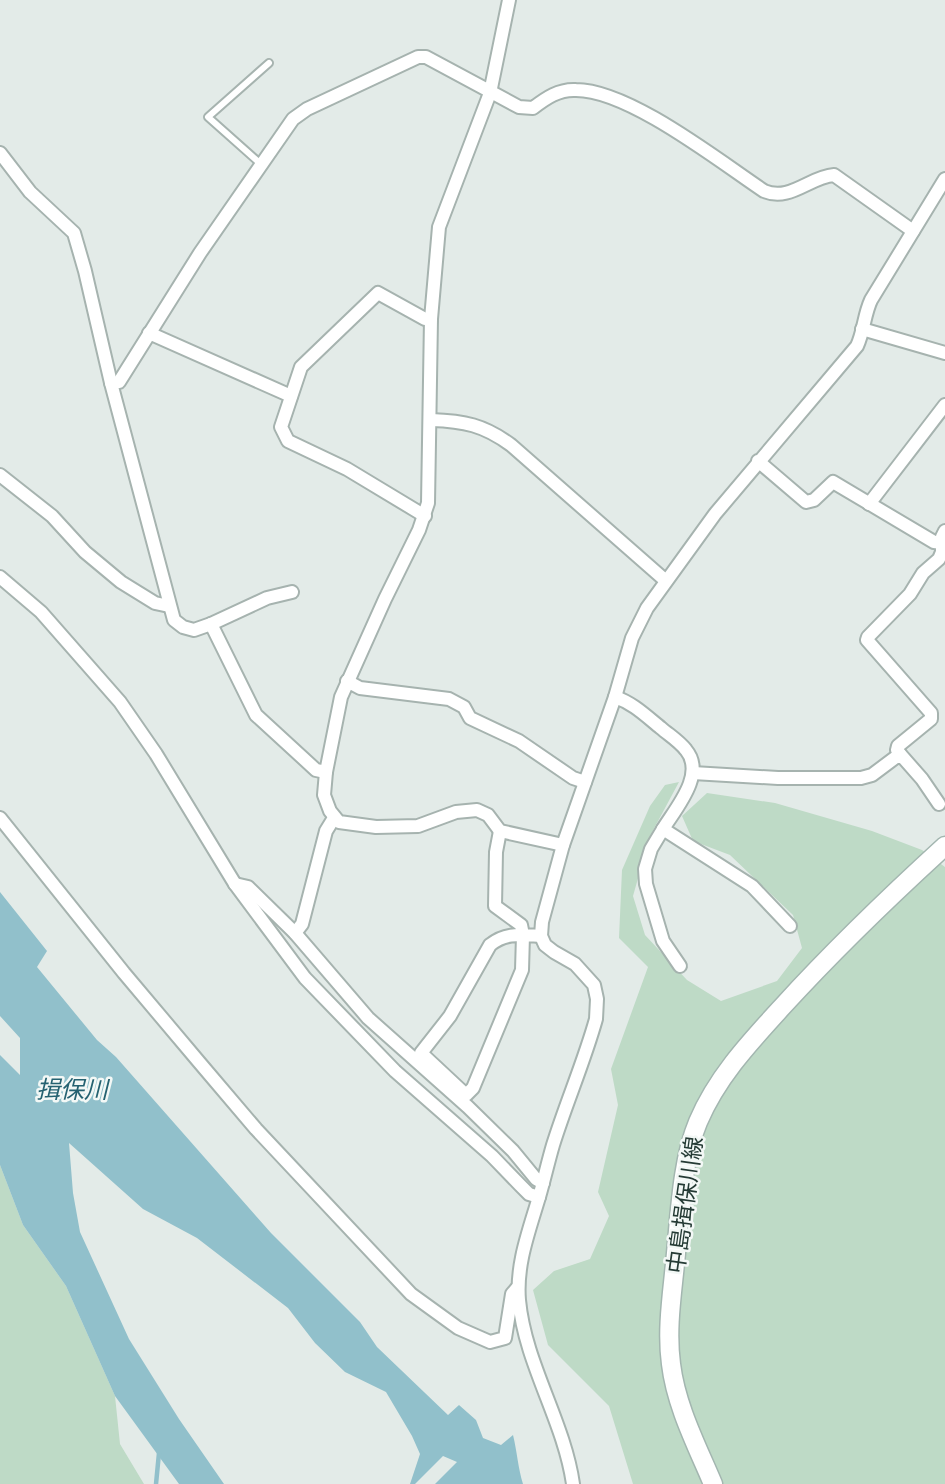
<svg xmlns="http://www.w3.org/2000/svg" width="945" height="1484" font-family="Montserrat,'Noto Sans JP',sans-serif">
  <rect width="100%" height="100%" fill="#e3ebe8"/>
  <g fill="#bedac6">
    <polygon points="679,782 650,836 633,896 645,935 687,980 721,1001 777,981 802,948 793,915 730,855 693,841 682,816 707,793 775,803 872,831 922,850 945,867 945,1484 633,1484 609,1406 548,1345 533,1290 554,1271 590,1259 609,1216 598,1192 618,1105 611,1069 648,967 619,938 622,870 650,806 665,785"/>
    <polygon points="0,1165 23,1225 66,1286 115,1396 120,1444 144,1484 0,1484"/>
  </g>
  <path fill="#91c0cb" d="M0,892L47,951L37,967L97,1040L116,1057L271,1233L360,1322L377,1347L448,1415L459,1405L476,1420L483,1438L501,1445L513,1435C517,1451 518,1468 523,1484H435L457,1462L443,1456L415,1484H410L420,1454L412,1436L386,1392L345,1372L315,1343L288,1308L197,1238L143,1209L69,1143L73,1193L80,1232L129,1339L179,1419L224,1484H179L115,1396L66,1286L23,1225L0,1165V1055L20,1075V1038L0,1016Z"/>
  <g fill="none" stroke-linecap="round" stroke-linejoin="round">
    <polyline stroke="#91c0cb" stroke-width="4.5" points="156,1484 159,1453"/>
    <defs>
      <polyline id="lane" points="262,165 208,117 269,63"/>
      <g id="street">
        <polyline points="509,0 490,93 439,227 431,319 428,503 419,530 385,599 341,697 326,772 324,795 330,811 339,822 376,827 418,826 456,812 477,810 488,815 500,831 563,845"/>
        <polyline points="0,153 30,192 74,233 85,271 111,383 174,620 183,627 194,630 211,624 267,598 292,592"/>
        <polyline points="862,329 945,353"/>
        <polyline points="149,333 291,396"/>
        <path d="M111,383L119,382L200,253L293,119L307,109L418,57H426L519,107L533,108C546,98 559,89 576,90C629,90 719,161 764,191C790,202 809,177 834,175L913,231"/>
        <path d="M431,420C464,421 484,425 511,445L666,581"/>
        <polyline points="758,461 806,502 814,500 833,482 934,542 942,543"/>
        <polyline points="0,475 52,516 85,552 121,582 155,603 169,606"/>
        <polyline points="869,504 945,405"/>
        <polyline points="425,516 347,469 288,441 281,427 301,367 378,293 425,319 431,319"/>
        <polyline points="0,577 41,612 120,702 156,754 235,884 305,978 395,1071 492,1156 520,1185 529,1194 539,1197"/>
        <polyline points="211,624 256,715 316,770 326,772"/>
        <polyline points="347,681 360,688 449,699 464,707 470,718 519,741 573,778 585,782"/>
        <path d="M615,697C633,703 646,716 661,728C669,735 679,741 686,750C706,774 676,808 663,829L752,886L790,926"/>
        <polyline points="900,754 897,750 898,746 931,719 931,713 867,640 868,637 910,594 923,573 939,559 942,552 942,537 945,531"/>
        <polyline points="693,773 778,778 861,778 872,775 900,754 922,779 939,804"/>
        <polyline points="0,818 124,973 199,1062 256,1129 411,1294 458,1328 490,1342 505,1338 512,1294 518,1287"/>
        <polyline points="663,829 651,849 645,869 646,884 663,941 680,966"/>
        <path d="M500,831L496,852L495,906L521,925L523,935L522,970L473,1088L466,1095L421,1053L450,1016L490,945C506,932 521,935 541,936"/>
        <polyline points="235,884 248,887 295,933 368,1018 468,1107 513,1151 536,1179 543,1183"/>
        <polyline points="295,933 302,924 326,831 334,818"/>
        <path d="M573,1484C564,1421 525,1364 519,1300C516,1264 529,1231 539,1197C544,1180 548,1162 553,1145C566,1103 584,1062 596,1019L597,999L594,985L575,964L554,952L545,945L541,936L542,922L563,845L615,697L632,638L647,608L715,514L857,346C864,331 864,315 871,300L945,179"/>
      </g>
      <path id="secondary" d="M713,1484C697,1446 676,1406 671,1364C666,1327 673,1289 676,1253C680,1212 682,1160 698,1122C717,1077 750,1042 782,1007C834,950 888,898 945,846"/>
    </defs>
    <use href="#lane" stroke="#a6b3af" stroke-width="10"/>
    <use href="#street" stroke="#a6b3af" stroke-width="16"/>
    <use href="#secondary" stroke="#a3b6b0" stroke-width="21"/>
    <use href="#lane" stroke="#fff" stroke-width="6"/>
    <use href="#street" stroke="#fff" stroke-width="12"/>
    <use href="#secondary" stroke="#fff" stroke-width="18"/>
  </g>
  <g text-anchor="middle" stroke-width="5" stroke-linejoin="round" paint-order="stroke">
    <g font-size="23" fill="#253b35" stroke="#f3f8f6">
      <text transform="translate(685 1205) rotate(-82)" y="8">中島揖保川線</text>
    </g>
    <g font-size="24" font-style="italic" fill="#256271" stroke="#f3f8f6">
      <text x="72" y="1098">揖保川</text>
    </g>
  </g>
</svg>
